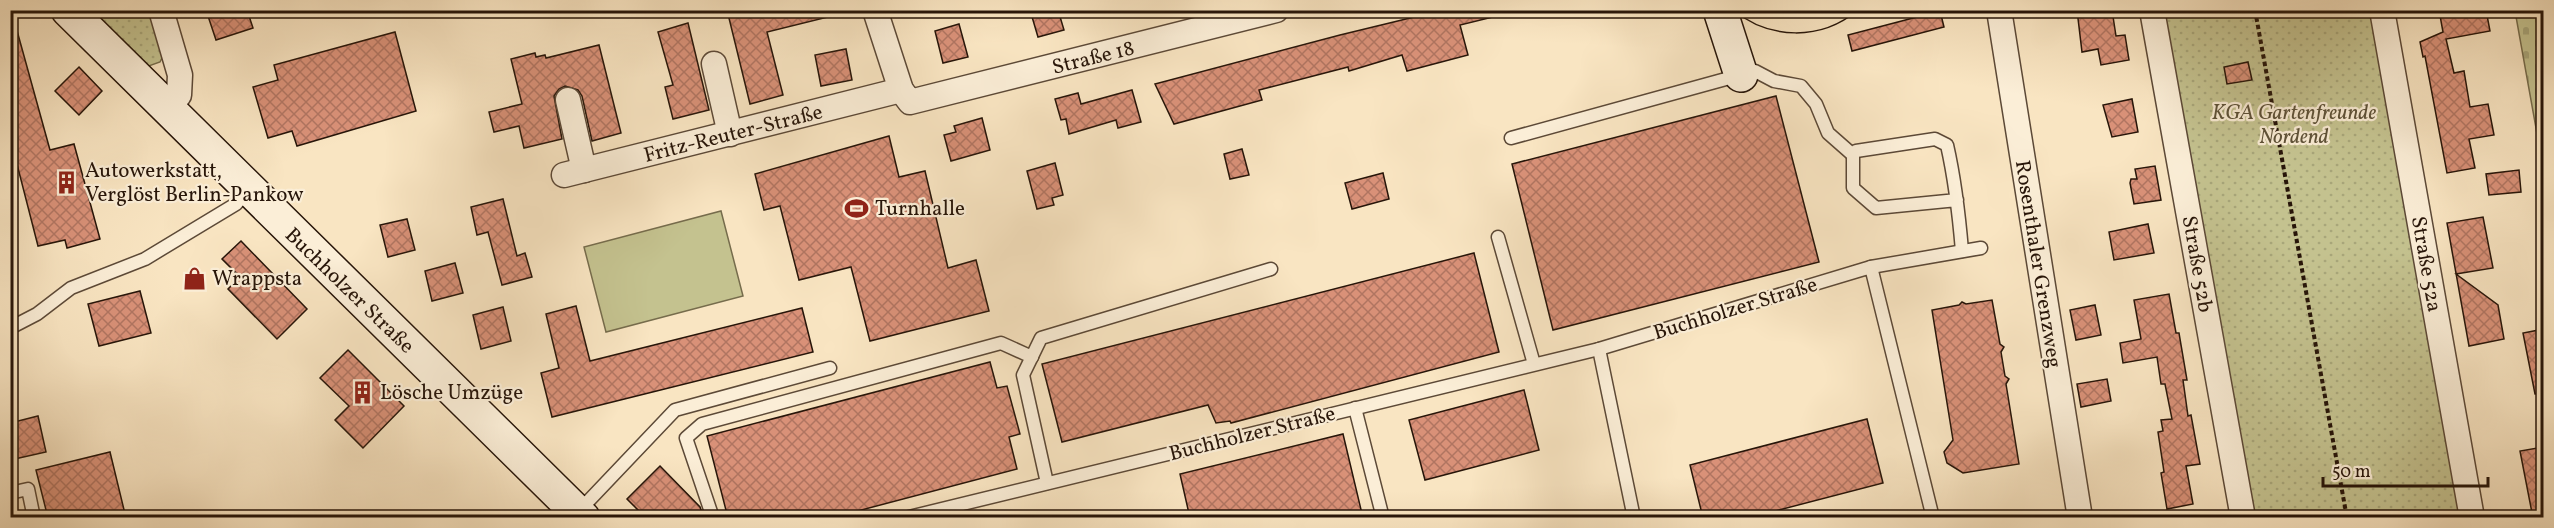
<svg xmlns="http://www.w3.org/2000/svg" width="2554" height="528" font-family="Vollkorn,serif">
  <defs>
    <pattern id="grass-dots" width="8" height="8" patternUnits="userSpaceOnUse" patternTransform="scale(1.5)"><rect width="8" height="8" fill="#c4c28f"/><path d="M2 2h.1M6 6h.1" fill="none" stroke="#a8a67a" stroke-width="1.8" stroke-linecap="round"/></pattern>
    <pattern id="cemetery-stones" width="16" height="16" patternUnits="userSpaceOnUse" patternTransform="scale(1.5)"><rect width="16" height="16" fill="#c4c28f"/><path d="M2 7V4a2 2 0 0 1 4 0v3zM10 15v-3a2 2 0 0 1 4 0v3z" fill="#a8a67a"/></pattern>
    <pattern id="building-cross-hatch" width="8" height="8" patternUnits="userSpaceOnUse" patternTransform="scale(1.5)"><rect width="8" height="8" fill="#d99178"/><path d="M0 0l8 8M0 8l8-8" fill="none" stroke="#b07561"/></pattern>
  </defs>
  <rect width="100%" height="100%" fill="#f9e5c2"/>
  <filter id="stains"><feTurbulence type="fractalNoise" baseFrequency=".00333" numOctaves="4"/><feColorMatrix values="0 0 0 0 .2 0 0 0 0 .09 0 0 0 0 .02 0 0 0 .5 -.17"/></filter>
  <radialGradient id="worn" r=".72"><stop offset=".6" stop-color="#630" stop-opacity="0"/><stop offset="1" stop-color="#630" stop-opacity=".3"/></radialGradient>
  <g fill="url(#grass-dots)" stroke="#766c4c" stroke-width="1.5">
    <polygon points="86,11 152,11 164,54 160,62 146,67"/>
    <polygon points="2164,11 2382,11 2472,517 2255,517"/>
  </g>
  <polygon fill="url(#cemetery-stones)" stroke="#766c4c" stroke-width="1.5" points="2515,11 2543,11 2543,167"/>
  <polygon fill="#c4c28f" stroke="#766c4c" stroke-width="1.5" points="721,211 743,296 606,332 584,247"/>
  <g fill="url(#building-cross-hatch)" stroke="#271509" stroke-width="1.5">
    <polygon points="206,10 247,10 253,28 216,40"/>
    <polygon points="745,10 827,10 828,17 767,32 783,95 750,104 728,14"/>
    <polygon points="1030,10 1058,10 1064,30 1038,37"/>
    <polygon points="1443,10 1492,10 1493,17 1460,25 1468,55 1407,71 1402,55 1349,71 1348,67 1259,90 1262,100 1174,124 1155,84 1340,35"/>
    <polygon points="2077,10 2112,10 2116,36 2125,35 2129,60 2101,65 2098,49 2082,52"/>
    <polygon points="2439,10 2486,10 2490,31 2446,39 2454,73 2464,71 2470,107 2488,104 2494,135 2469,139 2475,168 2447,173 2425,56 2423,57 2420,42 2443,32"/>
    <polygon points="1940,11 1944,27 1852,51 1848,35"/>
    <polygon points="688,23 709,110 673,119 665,87 673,85 658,32"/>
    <polygon points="959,24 968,57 943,63 935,31"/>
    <polygon points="16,27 50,150 74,144 100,239 67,248 65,240 38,246 10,137 10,28"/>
    <polygon points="395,32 416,111 297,146 292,131 268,138 253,87 278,80 274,65"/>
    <polygon points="599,45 621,133 592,141 582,96 578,90 565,86 559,89 554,96 562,139 524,148 519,126 494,132 489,112 522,104 511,59 535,53 536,57 545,55 546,58"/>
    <polygon points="846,49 852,80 821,86 815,55"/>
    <polygon points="2248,62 2252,80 2227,84 2224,67"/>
    <polygon points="79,67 102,91 79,115 55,91"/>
    <polygon points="1132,90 1141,122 1118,128 1116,120 1069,134 1066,119 1061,120 1055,99 1078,93 1081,104"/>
    <polygon points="1776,96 1819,262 1553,330 1512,164"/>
    <polygon points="2132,99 2138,132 2112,137 2103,105"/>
    <polygon points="982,118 990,150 951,161 944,135 956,132 954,126"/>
    <polygon points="889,136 899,177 925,171 948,268 976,260 989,311 870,341 851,267 799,280 780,206 764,210 755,174"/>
    <polygon points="1242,149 1249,175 1230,179 1224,154"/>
    <polygon points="1055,163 1063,195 1052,198 1054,205 1037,209 1027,171"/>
    <polygon points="2155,166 2161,200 2134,204 2130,183 2131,179 2137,179 2135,169"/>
    <polygon points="2519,170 2521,192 2489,195 2486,174"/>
    <polygon points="1383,173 1389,199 1352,209 1345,183"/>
    <polygon points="503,199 517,256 525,253 532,277 502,285 488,232 477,235 471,207"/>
    <polygon points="2483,217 2493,268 2456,274 2498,305 2504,339 2469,346 2447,223"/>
    <polygon points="407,219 415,250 388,257 380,225"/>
    <polygon points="2148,224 2154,253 2114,260 2109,232"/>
    <polygon points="241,241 307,309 277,339 228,289 240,277 222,259"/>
    <polygon points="1474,253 1499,352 1231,423 1230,421 1216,423 1208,405 1062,442 1042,364"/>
    <polygon points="455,263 463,293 432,301 425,271"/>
    <polygon points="140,291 151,333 99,346 88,304"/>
    <polygon points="2169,294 2176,333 2179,333 2187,380 2183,380 2188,416 2191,415 2200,464 2186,466 2193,504 2167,509 2161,473 2164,472 2158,432 2163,431 2161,420 2172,419 2165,384 2161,384 2157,357 2123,363 2120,343 2141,339 2134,300"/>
    <polygon points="1992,300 2000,344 2004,347 2001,352 2005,376 2009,379 2006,384 2019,464 1963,473 1947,463 1944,452 1953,440 1932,310 1959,305 1962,302 1966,304"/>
    <polygon points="2095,305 2101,335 2076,340 2070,310"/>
    <polygon points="576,306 590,361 802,308 813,352 552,417 541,373 559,368 546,314"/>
    <polygon points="503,307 511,341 481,349 473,315"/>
    <polygon points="2544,329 2544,393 2535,394 2523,333"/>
    <polygon points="348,350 404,406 363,448 335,420 349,406 320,378"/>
    <polygon points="990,362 997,388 1007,386 1020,434 1009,437 1017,469 831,518 728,518 707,436"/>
    <polygon points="2107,379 2111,401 2081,407 2077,384"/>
    <polygon points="1524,390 1539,450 1425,480 1409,420"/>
    <polygon points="38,416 46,452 10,460 10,423"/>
    <polygon points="1867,419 1883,483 1748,518 1703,518 1690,465"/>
    <polygon points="1343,434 1363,518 1190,518 1180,474"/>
    <polygon points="2544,447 2544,518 2533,518 2520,451"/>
    <polygon points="110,452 126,518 48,518 36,470"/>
    <polygon points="660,466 700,507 704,518 646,518 627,499"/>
  </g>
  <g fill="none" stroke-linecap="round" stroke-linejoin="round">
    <defs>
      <g id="lane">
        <polyline points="1511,138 1755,71 1774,81 1801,86 1816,104 1828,133 1853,155"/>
        <path d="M1957,200L1876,208L1853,188V155L1856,151L1935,139L1947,145C1955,180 1959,215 1962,251"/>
        <polyline points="1498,237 1534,364"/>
        <polyline points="1871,267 1981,248"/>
        <polyline points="10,328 37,314 71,288 145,259 236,204 248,190"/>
        <polyline points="1599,349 1634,518"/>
        <polyline points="1355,408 1383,518"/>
        <polyline points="1047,483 1023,375 1041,338 1271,269"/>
        <polyline points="10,493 28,489 34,518"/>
        <polyline points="579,511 675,410 830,368"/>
        <polyline points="713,518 686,438 702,424 1001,343 1032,357"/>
        <polyline points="905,518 1599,349 1871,267 1933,518"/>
      </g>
      <g id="street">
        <polyline points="161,10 180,75 179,95 169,108"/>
        <polyline points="875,10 901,90 910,102 1276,10"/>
        <polyline points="1999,10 2080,518"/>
        <polyline points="2152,10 2243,518"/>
        <polyline points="2382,10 2472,518"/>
        <polyline points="714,64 730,134"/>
        <polyline points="568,100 584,170"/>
        <polyline points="564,175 901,90"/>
      </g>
      <g id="secondary">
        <polyline points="68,10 583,518"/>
        <polyline points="1720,10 1741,75"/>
      </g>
    </defs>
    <use href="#lane" stroke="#5c4937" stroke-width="15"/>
    <use href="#street" stroke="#5c4937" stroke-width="27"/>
    <use href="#secondary" stroke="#271509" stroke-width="36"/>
    <polyline stroke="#271509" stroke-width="4" stroke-dasharray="4.5 3" stroke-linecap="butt" points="2255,10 2347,518"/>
    <use href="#lane" stroke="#fbeed7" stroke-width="12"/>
    <use href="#street" stroke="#fbeed7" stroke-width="24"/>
    <use href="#secondary" stroke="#fbeed7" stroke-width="33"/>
    <path stroke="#271509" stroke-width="1.5" d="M1733,10C1770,40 1821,41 1858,10"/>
  </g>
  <defs>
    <symbol id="building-bare" viewBox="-9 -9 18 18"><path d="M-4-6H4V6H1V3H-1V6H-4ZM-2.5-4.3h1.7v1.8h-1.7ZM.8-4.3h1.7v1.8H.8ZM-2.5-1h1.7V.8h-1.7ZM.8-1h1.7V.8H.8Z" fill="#8f2418" stroke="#fbeed7" stroke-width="2.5" paint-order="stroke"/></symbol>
    <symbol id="stadium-bare" viewBox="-9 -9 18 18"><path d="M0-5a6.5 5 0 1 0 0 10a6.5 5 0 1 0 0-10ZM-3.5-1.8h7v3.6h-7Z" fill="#8f2418" stroke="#fbeed7" stroke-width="2.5" paint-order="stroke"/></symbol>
    <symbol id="shop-bare" viewBox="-9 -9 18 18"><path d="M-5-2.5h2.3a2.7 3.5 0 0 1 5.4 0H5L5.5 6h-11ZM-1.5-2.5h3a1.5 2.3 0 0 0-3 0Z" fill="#8f2418" stroke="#fbeed7" stroke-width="2.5" paint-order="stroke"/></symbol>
  </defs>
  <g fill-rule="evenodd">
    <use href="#building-bare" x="50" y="166" width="33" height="33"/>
    <use href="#stadium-bare" x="840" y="192" width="33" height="33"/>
    <use href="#shop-bare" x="178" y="262" width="33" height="33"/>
    <use href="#building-bare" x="346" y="376" width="33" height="33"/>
  </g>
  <g text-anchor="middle" stroke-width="4.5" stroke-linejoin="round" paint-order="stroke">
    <g font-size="21" fill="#271509" stroke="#fbeed7">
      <text transform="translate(1093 57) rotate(-14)" y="7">Straße 18</text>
      <text transform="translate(733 133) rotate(-14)" y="7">Fritz-Reuter-Straße</text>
      <text transform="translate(2039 264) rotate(81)" y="7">Rosenthaler Grenzweg</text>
      <text transform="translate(2198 264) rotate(80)" y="7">Straße 52b</text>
      <text transform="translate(2427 264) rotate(80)" y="7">Straße 52a</text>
      <text transform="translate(350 290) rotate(44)" y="7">Buchholzer Straße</text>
      <text transform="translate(1735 308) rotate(-17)" y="7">Buchholzer Straße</text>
      <text transform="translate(1252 433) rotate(-14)" y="7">Buchholzer Straße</text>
    </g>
    <g font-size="21" font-style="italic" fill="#5e5238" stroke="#fbeed7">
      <text x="2294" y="119">KGA Gartenfreunde<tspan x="2294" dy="24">Nordend</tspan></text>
    </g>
    <g font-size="21" fill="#271509" stroke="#fbeed7" text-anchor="start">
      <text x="85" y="177">Autowerkstatt,<tspan x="85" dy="24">Verglöst Berlin-Pankow</tspan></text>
      <text x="875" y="215">Turnhalle</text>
      <text x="212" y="285">Wrappsta</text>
      <text x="380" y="399">Lösche Umzüge</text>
    </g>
  </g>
  <rect width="2554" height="528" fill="none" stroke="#f9e5c2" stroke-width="36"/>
  <rect x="12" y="12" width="2530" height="504" fill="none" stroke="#271509" stroke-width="3"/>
  <rect x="18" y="18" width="2518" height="492" fill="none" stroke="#271509" stroke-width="1.5"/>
  <path d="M2323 477v9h165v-9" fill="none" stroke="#271509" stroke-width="3"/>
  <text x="2332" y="477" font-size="18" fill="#271509" stroke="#fbeed7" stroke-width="4.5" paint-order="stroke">50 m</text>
  <rect width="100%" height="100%" filter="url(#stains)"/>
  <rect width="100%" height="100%" fill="url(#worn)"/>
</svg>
